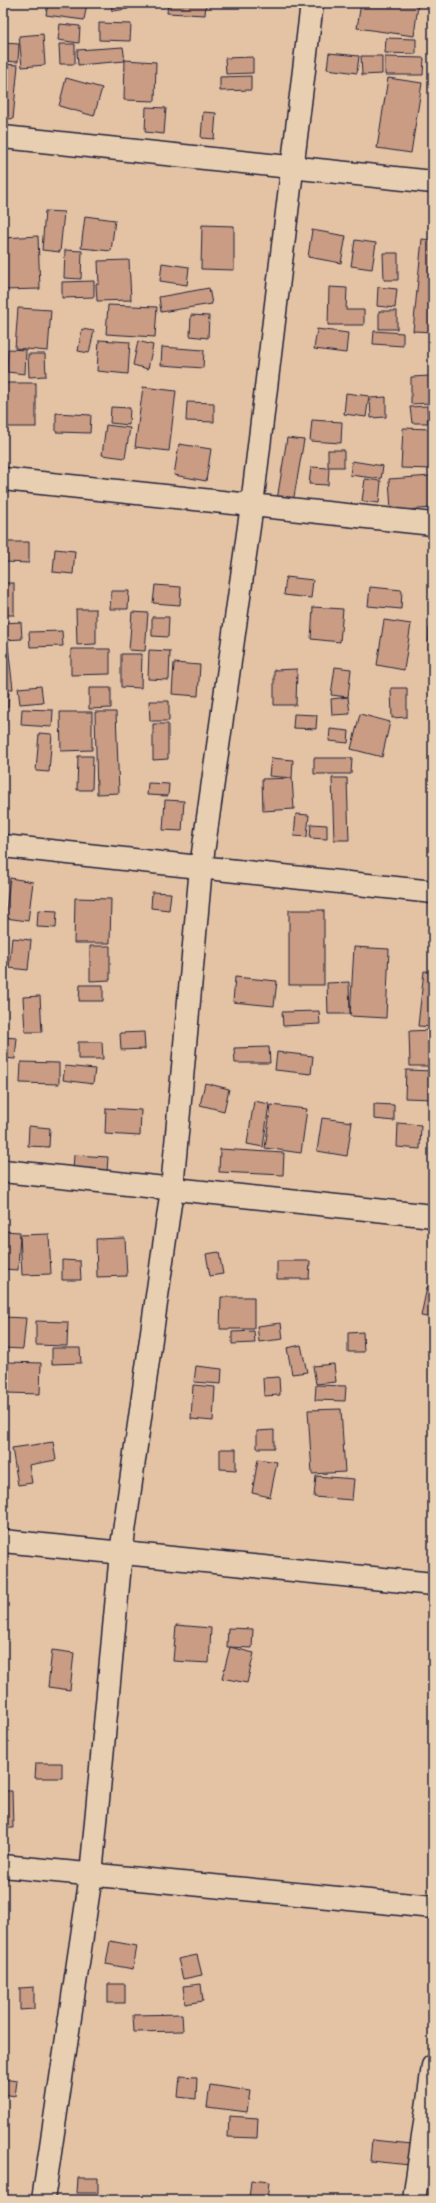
<svg xmlns="http://www.w3.org/2000/svg" width="436" height="2203" font-family="'Gochi Hand',sans-serif">
  <rect width="100%" height="100%" fill="#e4c3a5"/>
  <filter id="ink" filterUnits="userSpaceOnUse"><feTurbulence type="fractalNoise" baseFrequency=".025" numOctaves="2"/><feDisplacementMap in="SourceGraphic" scale="8" xChannelSelector="R" yChannelSelector="G"/><feConvolveMatrix kernelMatrix="1 2 1 2 8 2 1 2 1" color-interpolation-filters="sRGB"/></filter>
  <g filter="url(#ink)">
    <g fill="#c99c83" stroke="#22223b">
      <polygon points="48,3 87,3 84,20 46,15"/>
      <polygon points="111,3 128,3 128,9 112,11"/>
      <polygon points="168,3 206,3 205,15 167,13"/>
      <polygon points="361,3 418,5 414,36 357,28"/>
      <polygon points="99,23 131,24 130,41 99,40"/>
      <polygon points="60,24 80,26 79,43 58,40"/>
      <polygon points="43,34 45,65 22,67 19,36"/>
      <polygon points="386,38 416,39 416,54 385,53"/>
      <polygon points="3,43 19,44 18,62 3,61"/>
      <polygon points="59,44 75,44 75,64 60,64"/>
      <polygon points="123,47 125,61 78,65 77,50"/>
      <polygon points="329,53 359,56 357,73 327,69"/>
      <polygon points="361,56 382,56 382,74 362,75"/>
      <polygon points="253,57 253,73 226,74 225,58"/>
      <polygon points="385,57 424,58 423,75 385,75"/>
      <polygon points="125,60 156,62 155,101 124,100"/>
      <polygon points="3,64 18,65 13,119 3,118"/>
      <polygon points="251,76 251,90 220,91 220,77"/>
      <polygon points="66,78 102,88 94,116 59,106"/>
      <polygon points="388,78 422,83 411,153 377,148"/>
      <polygon points="146,107 166,108 164,134 145,132"/>
      <polygon points="203,112 216,113 214,139 201,138"/>
      <polygon points="45,211 64,212 60,252 42,250"/>
      <polygon points="85,216 115,220 111,251 81,248"/>
      <polygon points="202,225 234,226 234,270 201,269"/>
      <polygon points="312,230 346,236 341,263 308,257"/>
      <polygon points="38,236 40,289 4,290 3,238"/>
      <polygon points="422,239 433,240 433,332 413,331"/>
      <polygon points="355,240 376,243 372,269 351,266"/>
      <polygon points="65,250 82,251 81,279 64,278"/>
      <polygon points="383,253 398,253 398,280 384,280"/>
      <polygon points="129,260 131,300 97,301 96,284 99,284 98,261"/>
      <polygon points="162,263 189,267 187,285 160,281"/>
      <polygon points="94,281 94,297 62,298 62,282"/>
      <polygon points="329,287 347,288 346,310 364,310 364,325 328,325"/>
      <polygon points="378,287 397,289 395,308 377,306"/>
      <polygon points="209,288 212,304 161,312 159,297"/>
      <polygon points="108,305 157,307 155,337 106,334"/>
      <polygon points="18,308 51,310 48,351 15,348"/>
      <rect x="379" y="311" width="18" height="18"/>
      <polygon points="191,315 209,316 208,338 190,336"/>
      <polygon points="82,329 94,331 89,353 78,351"/>
      <polygon points="317,329 348,333 346,353 314,349"/>
      <polygon points="374,331 403,333 403,346 373,344"/>
      <polygon points="99,340 130,342 128,374 97,371"/>
      <polygon points="138,341 153,345 148,369 133,365"/>
      <rect x="429" y="342" width="4" height="7"/>
      <polygon points="162,347 204,350 203,368 161,365"/>
      <polygon points="8,349 26,350 25,374 7,372"/>
      <polygon points="28,354 45,354 46,376 29,377"/>
      <polygon points="430,376 431,403 411,404 411,377"/>
      <rect x="3" y="383" width="33" height="44"/>
      <polygon points="143,387 176,391 169,451 135,447"/>
      <polygon points="346,393 369,396 366,417 344,414"/>
      <polygon points="386,397 386,417 371,418 370,398"/>
      <polygon points="187,402 214,403 214,422 186,421"/>
      <polygon points="427,406 428,423 412,423 410,407"/>
      <polygon points="111,407 130,408 129,425 110,423"/>
      <polygon points="56,413 91,415 90,433 56,432"/>
      <polygon points="312,420 342,422 341,443 310,441"/>
      <polygon points="106,425 130,428 125,458 102,455"/>
      <polygon points="403,428 433,429 433,469 401,468"/>
      <polygon points="287,438 304,440 292,508 276,506"/>
      <polygon points="179,444 211,449 206,481 174,475"/>
      <rect x="328" y="450" width="16" height="17"/>
      <polygon points="352,461 383,466 381,479 350,475"/>
      <polygon points="311,467 329,468 328,485 309,484"/>
      <polygon points="431,476 433,508 391,511 389,479"/>
      <polygon points="365,479 381,481 379,503 362,501"/>
      <polygon points="4,542 29,542 29,563 4,562"/>
      <polygon points="55,549 75,551 73,574 53,572"/>
      <polygon points="286,577 313,580 311,598 284,595"/>
      <rect x="3" y="583" width="11" height="32"/>
      <polygon points="155,585 181,587 180,605 153,603"/>
      <polygon points="370,587 402,590 401,609 368,606"/>
      <polygon points="111,591 129,591 128,609 110,609"/>
      <polygon points="313,607 343,609 340,642 311,639"/>
      <polygon points="76,609 96,609 96,644 77,645"/>
      <polygon points="132,612 148,613 145,651 129,650"/>
      <polygon points="152,617 169,617 168,637 152,636"/>
      <polygon points="384,620 411,624 404,670 377,665"/>
      <polygon points="21,622 22,639 3,640 3,623"/>
      <polygon points="429,628 433,628 433,654 428,655"/>
      <polygon points="62,631 63,646 30,647 29,632"/>
      <polygon points="3,646 8,646 13,689 3,690"/>
      <polygon points="71,649 110,649 110,674 71,675"/>
      <polygon points="149,650 170,651 169,680 148,679"/>
      <polygon points="121,654 142,654 141,688 121,687"/>
      <polygon points="174,663 200,665 198,696 172,694"/>
      <polygon points="335,667 351,669 348,697 331,695"/>
      <polygon points="297,669 296,705 274,705 274,670"/>
      <polygon points="41,686 43,702 20,704 18,688"/>
      <polygon points="89,688 111,688 111,708 89,709"/>
      <polygon points="391,688 407,688 407,717 392,718"/>
      <polygon points="3,693 9,693 8,707 3,707"/>
      <polygon points="348,697 350,714 332,715 331,699"/>
      <polygon points="149,701 169,701 169,721 150,721"/>
      <polygon points="3,709 7,710 5,740 3,740"/>
      <polygon points="22,709 53,710 52,727 21,725"/>
      <polygon points="60,712 92,712 92,750 61,751"/>
      <polygon points="95,712 116,712 119,793 97,794"/>
      <polygon points="294,714 317,715 316,729 293,728"/>
      <polygon points="360,714 390,722 382,757 351,749"/>
      <polygon points="153,724 168,724 168,759 153,760"/>
      <polygon points="330,729 349,731 348,743 329,741"/>
      <polygon points="39,733 52,734 49,772 36,771"/>
      <polygon points="78,756 93,756 92,790 77,790"/>
      <polygon points="271,758 293,760 292,778 269,776"/>
      <polygon points="314,758 352,758 351,774 314,774"/>
      <polygon points="292,778 294,809 263,811 262,779"/>
      <polygon points="332,778 347,778 349,840 334,840"/>
      <polygon points="148,783 169,784 168,796 147,795"/>
      <polygon points="165,800 184,801 182,831 163,830"/>
      <polygon points="296,814 309,815 307,837 294,836"/>
      <polygon points="311,824 327,825 327,839 310,838"/>
      <polygon points="10,878 33,882 28,921 5,918"/>
      <polygon points="152,892 171,893 169,910 151,908"/>
      <polygon points="75,898 111,899 110,943 74,943"/>
      <polygon points="38,910 57,911 56,928 37,927"/>
      <rect x="289" y="910" width="35" height="75"/>
      <polygon points="12,938 31,940 28,970 9,968"/>
      <polygon points="90,946 110,946 110,980 90,981"/>
      <polygon points="354,947 389,949 386,1018 350,1016"/>
      <polygon points="424,971 433,972 433,1027 418,1026"/>
      <polygon points="235,977 277,981 274,1006 233,1002"/>
      <polygon points="349,982 350,1014 328,1014 327,983"/>
      <polygon points="80,985 103,985 103,1001 79,1001"/>
      <polygon points="40,996 42,1032 25,1032 23,997"/>
      <polygon points="319,1011 320,1024 283,1026 282,1012"/>
      <polygon points="433,1030 433,1066 410,1066 409,1031"/>
      <polygon points="144,1032 145,1049 121,1050 120,1033"/>
      <polygon points="3,1037 17,1038 15,1059 3,1058"/>
      <polygon points="78,1042 102,1042 103,1059 78,1059"/>
      <polygon points="269,1047 270,1063 235,1063 234,1048"/>
      <polygon points="277,1052 313,1056 311,1074 275,1070"/>
      <polygon points="21,1062 59,1063 59,1084 20,1083"/>
      <polygon points="65,1066 95,1069 93,1084 63,1080"/>
      <polygon points="406,1070 433,1071 433,1099 405,1098"/>
      <polygon points="205,1083 229,1089 224,1111 200,1105"/>
      <polygon points="254,1101 269,1104 263,1147 247,1144"/>
      <polygon points="374,1104 394,1105 394,1121 374,1119"/>
      <polygon points="271,1105 307,1109 301,1153 265,1148"/>
      <polygon points="106,1108 141,1110 140,1136 105,1134"/>
      <polygon points="322,1118 352,1122 347,1156 317,1151"/>
      <polygon points="398,1123 421,1125 420,1149 397,1147"/>
      <polygon points="29,1126 50,1128 49,1147 28,1146"/>
      <polygon points="220,1149 284,1153 283,1175 219,1172"/>
      <polygon points="74,1155 108,1157 107,1172 73,1170"/>
      <polygon points="3,1231 20,1232 18,1270 3,1269"/>
      <polygon points="49,1234 51,1274 22,1275 20,1235"/>
      <polygon points="125,1238 127,1276 97,1277 96,1239"/>
      <polygon points="219,1252 223,1274 210,1276 206,1254"/>
      <polygon points="62,1260 80,1261 81,1280 62,1280"/>
      <polygon points="277,1261 310,1261 309,1279 277,1279"/>
      <polygon points="427,1287 433,1288 433,1318 421,1316"/>
      <polygon points="221,1297 254,1297 254,1329 220,1329"/>
      <polygon points="3,1317 26,1318 23,1349 3,1348"/>
      <polygon points="36,1321 68,1322 67,1346 36,1345"/>
      <polygon points="281,1323 283,1339 259,1342 257,1326"/>
      <polygon points="254,1331 255,1343 232,1344 232,1332"/>
      <polygon points="363,1332 364,1352 348,1352 348,1333"/>
      <polygon points="301,1345 307,1372 292,1374 287,1348"/>
      <polygon points="52,1348 80,1348 81,1363 52,1364"/>
      <polygon points="8,1362 41,1363 40,1394 7,1393"/>
      <polygon points="334,1364 336,1382 316,1384 313,1366"/>
      <polygon points="196,1366 222,1369 221,1384 194,1382"/>
      <polygon points="279,1377 280,1395 264,1396 263,1378"/>
      <polygon points="193,1385 215,1387 213,1421 191,1419"/>
      <polygon points="316,1385 346,1386 345,1401 315,1400"/>
      <polygon points="341,1409 345,1472 312,1474 308,1410"/>
      <polygon points="274,1430 274,1448 257,1448 257,1431"/>
      <polygon points="53,1442 56,1460 29,1465 32,1483 18,1485 12,1448"/>
      <polygon points="220,1449 236,1449 236,1470 220,1469"/>
      <polygon points="258,1459 277,1462 270,1497 252,1493"/>
      <polygon points="316,1476 354,1479 352,1500 314,1497"/>
      <polygon points="176,1625 211,1628 209,1663 173,1661"/>
      <polygon points="228,1628 253,1629 252,1648 227,1647"/>
      <polygon points="230,1647 254,1653 247,1683 222,1678"/>
      <polygon points="52,1650 74,1653 70,1690 48,1687"/>
      <polygon points="36,1763 62,1763 62,1778 35,1778"/>
      <polygon points="3,1791 12,1791 13,1828 3,1828"/>
      <polygon points="110,1941 137,1946 133,1969 106,1964"/>
      <polygon points="197,1955 202,1975 183,1979 178,1959"/>
      <rect x="108" y="1984" width="17" height="19"/>
      <polygon points="201,1984 203,2001 185,2004 183,1986"/>
      <polygon points="34,1987 34,2009 20,2010 20,1988"/>
      <polygon points="182,2014 183,2031 134,2032 133,2015"/>
      <polygon points="180,2076 197,2077 196,2099 178,2097"/>
      <polygon points="3,2079 17,2081 15,2096 3,2094"/>
      <polygon points="210,2085 250,2091 247,2112 207,2107"/>
      <polygon points="229,2116 258,2118 257,2138 228,2137"/>
      <polygon points="372,2140 412,2144 410,2165 370,2161"/>
      <polygon points="78,2178 98,2178 98,2193 77,2193"/>
      <polygon points="251,2180 269,2182 267,2200 249,2199"/>
    </g>
    <g fill="none" stroke-linecap="round" stroke-linejoin="round">
      <defs>
        <g id="street">
          <polyline points="3,137 433,182"/>
          <polyline points="3,479 433,524"/>
          <polyline points="3,846 433,892"/>
          <polyline points="3,1171 433,1216"/>
          <polyline points="3,1541 433,1584"/>
          <polyline points="3,1866 433,1907"/>
          <polyline points="43,2200 91,1875 121,1553 172,1189 201,867 252,505 312,3"/>
          <polyline points="414,2200 433,2066"/>
        </g>
      </defs>
      <use href="#street" stroke="#22223b" stroke-width="25"/>
      <use href="#street" stroke="#e9cfb1" stroke-width="22"/>
    </g>
  </g>
  <rect width="436" height="2203" fill="none" stroke="#e9cfb1" stroke-width="16"/>
  <rect x="8" y="8" width="420" height="2187" fill="none" stroke="#22223b" stroke-width="1.5" filter="url(#ink)"/>
</svg>
